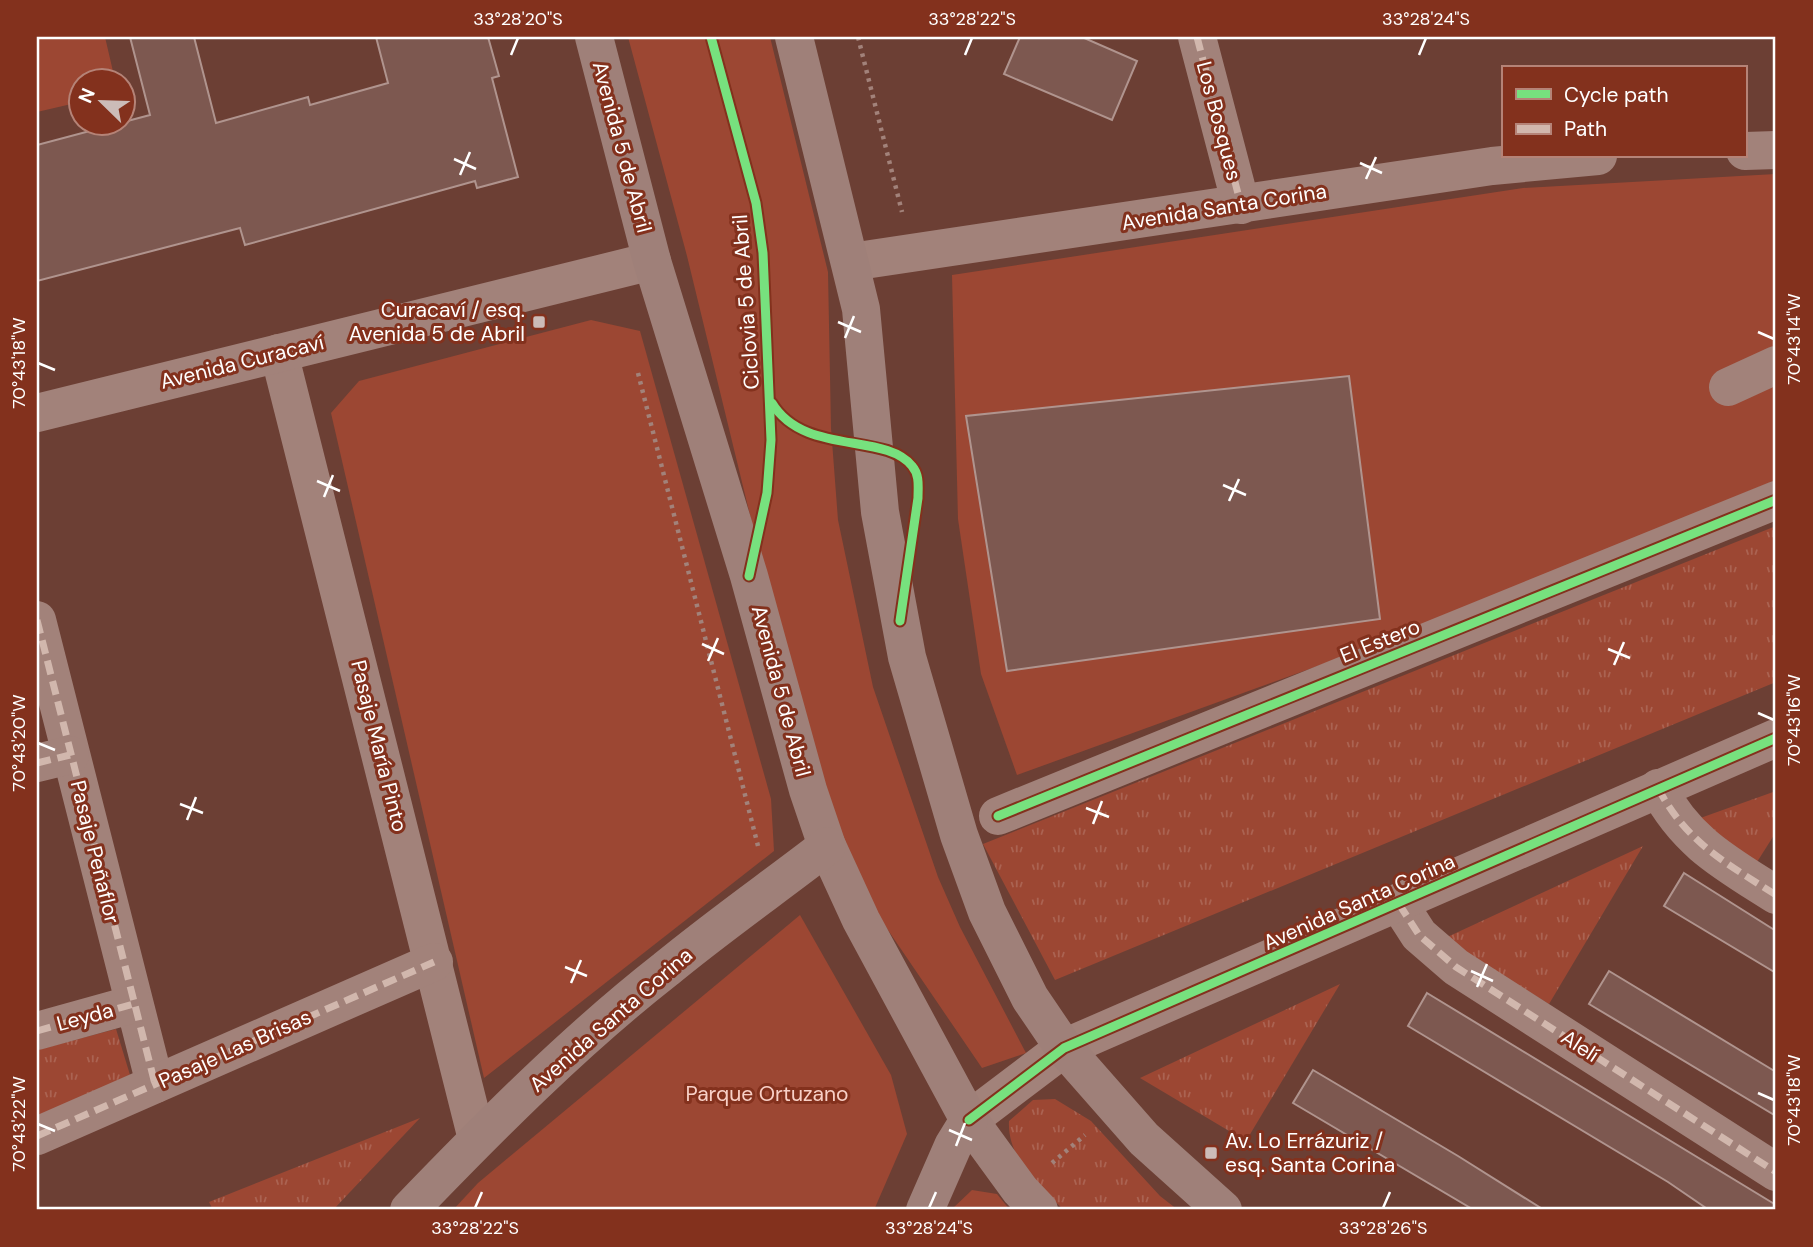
<svg xmlns="http://www.w3.org/2000/svg" width="1813" height="1247" font-family="'DM Sans',sans-serif">
  <defs>
    <pattern id="grass-tufts" width="24" height="20" patternUnits="userSpaceOnUse" patternTransform="scale(1.75)"><rect width="24" height="20" fill="#9c4733"/><path d="M3 7l-1-3M5 7V3M7 7l1-3M15 17l-1-3M17 17v-4M19 17l1-3" fill="none" stroke="#ab6352"/></pattern>
  </defs>
  <rect width="100%" height="100%" fill="#6c3f34"/>
  <g fill="url(#grass-tufts)">
    <polygon points="1776,526 1776,682 1055,980 983,844"/>
    <polygon points="1776,791 1776,832 1757,862 1692,821"/>
    <polygon points="1643,846 1549,1004 1443,939"/>
    <polygon points="1340,984 1246,1141 1140,1078"/>
    <polygon points="116,1029 130,1075 37,1117 37,1050"/>
    <path d="M1055,1099L1091,1121L1160,1196L1178,1210H1064C1039,1186 1007,1158 1009,1121L1033,1100Z"/>
    <polygon points="420,1118 333,1210 213,1210 209,1202"/>
  </g>
  <g fill="#9c4733">
    <polygon points="37,37 105,37 115,80 80,80 80,102 37,112"/>
    <polygon points="628,37 770,37 828,272 831,428 838,520 873,687 938,877 960,927 1026,1053 982,1068 845,867 803,733 687,256"/>
    <polygon points="1776,174 1776,480 1362,650 1017,775 981,674 958,519 952,275 1523,188"/>
    <polygon points="591,320 640,331 771,799 774,851 484,1078 331,413 359,381"/>
    <polygon points="800,915 891,1075 907,1134 874,1210 453,1210 478,1183"/>
    <polygon points="972,1190 997,1194 1010,1210 951,1210"/>
  </g>
  <g fill="#7d5850" stroke="#b0948e" stroke-width="2">
    <polygon points="130,37 194,37 216,123 308,97 310,105 388,83 376,37 488,37 499,76 492,78 518,177 477,188 475,181 245,245 240,228 37,281 37,145 150,115"/>
    <polygon points="1020,37 1082,37 1137,61 1112,120 1004,74"/>
    <polygon points="1349,376 1380,619 1007,671 966,416"/>
    <polygon points="1684,873 1776,931 1776,973 1664,906"/>
    <polygon points="1609,971 1776,1072 1776,1116 1589,1004"/>
    <polygon points="1427,993 1776,1205 1776,1210 1709,1210 1668,1182 1408,1026"/>
    <polygon points="1313,1070 1458,1156 1544,1210 1474,1210 1293,1103"/>
  </g>
  <g fill="none" stroke-linecap="round" stroke-linejoin="round">
    <g stroke="#a2827a" stroke-width="4.5" stroke-dasharray="3.5 5" stroke-linecap="butt">
      <polyline points="858,37 902,212"/>
      <polyline points="638,373 758,846"/>
      <polyline points="1052,1163 1085,1135"/>
    </g>
    <g stroke="#a2827a" stroke-width="38">
      <polyline points="1197,37 1241,205"/>
      <polyline points="1745,151 1776,150"/>
      <polyline points="851,262 1492,166 1598,156"/>
      <polyline points="279,353 477,1139"/>
      <polyline points="1728,387 1776,365"/>
      <polyline points="37,413 652,261"/>
      <polyline points="37,620 155,1084"/>
      <polyline points="37,763 70,755"/>
      <path d="M1658,788C1687,843 1726,863 1776,895"/>
      <polyline points="998,816 1776,500"/>
      <polyline points="1399,904 1419,935 1456,967 1776,1172"/>
      <polyline points="37,1031 134,1004"/>
      <polyline points="969,1120 1064,1048 1776,738"/>
      <polyline points="37,1136 434,962"/>
    </g>
    <g stroke="#9f8079" stroke-width="38">
      <polyline points="594,37 652,261 749,576 808,790 827,846 861,920 969,1120 1020,1190 1039,1210"/>
      <polyline points="794,37 861,309 880,512 907,657 959,835 987,912 1030,998 1064,1048 1144,1139 1223,1210"/>
      <path d="M409,1210C490,1126 574,1041 666,969C718,926 774,887 827,846"/>
      <polyline points="925,1210 953,1146 969,1120"/>
    </g>
    <g stroke="#d1b7ad" stroke-width="7" stroke-dasharray="14 7" stroke-linecap="butt">
      <polyline points="1197,37 1241,205"/>
      <polyline points="37,620 155,1084"/>
      <polyline points="37,763 70,755"/>
      <path d="M1658,788C1687,843 1726,863 1776,895"/>
      <polyline points="1399,904 1419,935 1456,967 1776,1172"/>
      <polyline points="37,1031 134,1004"/>
      <polyline points="37,1136 434,962"/>
    </g>
    <defs>
      <g id="cycleway">
        <polyline points="711,37 756,203 763,253 771,440 767,493 749,576"/>
        <path d="M772,403C804,456 885,432 912,466C920,475 918,487 918,498L900,621"/>
        <polyline points="998,816 1776,500"/>
        <polyline points="969,1120 1064,1048 1776,738"/>
      </g>
    </defs>
    <use href="#cycleway" stroke="#83311d" stroke-width="13"/>
    <use href="#cycleway" stroke="#77e17e" stroke-width="9"/>
  </g>
  <path fill="none" stroke="#fff" stroke-width="2.5" d="M511,55L518,38M965,55L972,38M1419,55L1426,38M454,159L476,169M1360,163L1382,173M460,175L470,152M1366,179L1376,157M838,322L861,332M1758,332L1774,339M845,338L854,316M38,363L55,370M317,481L340,491M1223,485L1246,495M324,497L333,475M1229,501L1239,479M702,644L724,654M1608,649L1630,658M708,661L718,638M1614,665L1624,642M1758,713L1774,720M38,743L55,750M180,804L203,813M1086,808L1109,817M187,820L196,797M1093,824L1102,801M565,967L587,976M1471,971L1493,981M571,983L581,960M1477,987L1487,964M1758,1093L1774,1100M38,1124L55,1131M949,1130L972,1140M956,1146L965,1123M475,1208L482,1192M929,1208L936,1192M1383,1208L1390,1192"/>
  <g fill="#ccbcb8" stroke="#83311d" stroke-width="2.5">
    <rect x="532" y="315" width="14" height="14" rx="3.5"/>
    <rect x="1204" y="1146" width="14" height="14" rx="3.5"/>
  </g>
  <g text-anchor="middle" stroke-width="6" stroke-linejoin="round" paint-order="stroke">
    <g font-size="21" fill="#fff" stroke="#83311d">
      <text transform="translate(1219 121) rotate(75)" y="7">Los Bosques</text>
      <text transform="translate(622 147) rotate(75)" y="7">Avenida 5 de Abril</text>
      <text transform="translate(1224 207) rotate(-9)" y="7">Avenida Santa Corina</text>
      <text transform="translate(746 302) rotate(-94)" y="7">Ciclovia 5 de Abril</text>
      <text transform="translate(242 362) rotate(-14)" y="7">Avenida Curacaví</text>
      <text transform="translate(1380 641) rotate(-22)" y="7">El Estero</text>
      <text transform="translate(781 691) rotate(75)" y="7">Avenida 5 de Abril</text>
      <text transform="translate(379 746) rotate(76)" y="7">Pasaje María Pinto</text>
      <text transform="translate(95 852) rotate(76)" y="7">Pasaje Peñaflor</text>
      <text transform="translate(1359 902) rotate(-24)" y="7">Avenida Santa Corina</text>
      <text transform="translate(85 1017) rotate(-15)" y="7">Leyda</text>
      <text transform="translate(611 1020) rotate(-41)" y="7">Avenida Santa Corina</text>
      <text transform="translate(1580 1046) rotate(33)" y="7">Alelí</text>
      <text transform="translate(235 1049) rotate(-24)" y="7">Pasaje Las Brisas</text>
    </g>
    <g font-size="21" fill="#fff" stroke="#83311d" text-anchor="end">
      <text x="525" y="317">Curacaví / esq.<tspan x="525" dy="24">Avenida 5 de Abril</tspan></text>
      <text x="1225" y="1148" text-anchor="start">Av. Lo Errázuriz /<tspan x="1225" dy="24">esq. Santa Corina</tspan></text>
    </g>
    <g font-size="21" fill="#f8d0c7" stroke="#83311d">
      <text x="767" y="1101">Parque Ortuzano</text>
    </g>
  </g>
  <rect width="1813" height="1247" fill="none" stroke="#83311d" stroke-width="77"/>
  <rect x="1502" y="66" width="245" height="91" fill="#83311d" stroke="#b58377" stroke-width="2"/>
  <rect x="1516" y="89" width="35" height="10" fill="#77e17e" stroke="#b58377" stroke-width="2"/>
  <text x="1564" y="102" font-size="21" fill="#ffffff">Cycle path</text>
  <rect x="1516" y="124" width="35" height="10" fill="#d1b7ad" stroke="#b58377" stroke-width="2"/>
  <text x="1564" y="136" font-size="21" fill="#ffffff">Path</text>
  <g transform="translate(102 102) rotate(293)"><circle r="33" fill="#83311d" stroke="#b58377" stroke-width="2"/>
  <path d="M0-5L12 26L0 18L-12 26Z" fill="#ccbcb8"/>
  <text y="-10" font-size="19" font-weight="bold" text-anchor="middle" fill="#ffffff">N</text>
  </g>
  <rect x="38" y="38" width="1736" height="1170" fill="none" stroke="#fff" stroke-width="2.5"/>
  <g font-size="18" text-anchor="middle" fill="#fff">
    <text x="518" y="25">33°28'20"S</text>
    <text x="972" y="25">33°28'22"S</text>
    <text x="1426" y="25">33°28'24"S</text>
    <text transform="translate(1794 339) rotate(-90)" y="6">70°43'14"W</text>
    <text transform="translate(19 363) rotate(-90)" y="6">70°43'18"W</text>
    <text transform="translate(1794 720) rotate(-90)" y="6">70°43'16"W</text>
    <text transform="translate(19 743) rotate(-90)" y="6">70°43'20"W</text>
    <text transform="translate(1794 1100) rotate(-90)" y="6">70°43'18"W</text>
    <text transform="translate(19 1124) rotate(-90)" y="6">70°43'22"W</text>
    <text x="475" y="1234">33°28'22"S</text>
    <text x="929" y="1234">33°28'24"S</text>
    <text x="1383" y="1234">33°28'26"S</text>
  </g>
</svg>
